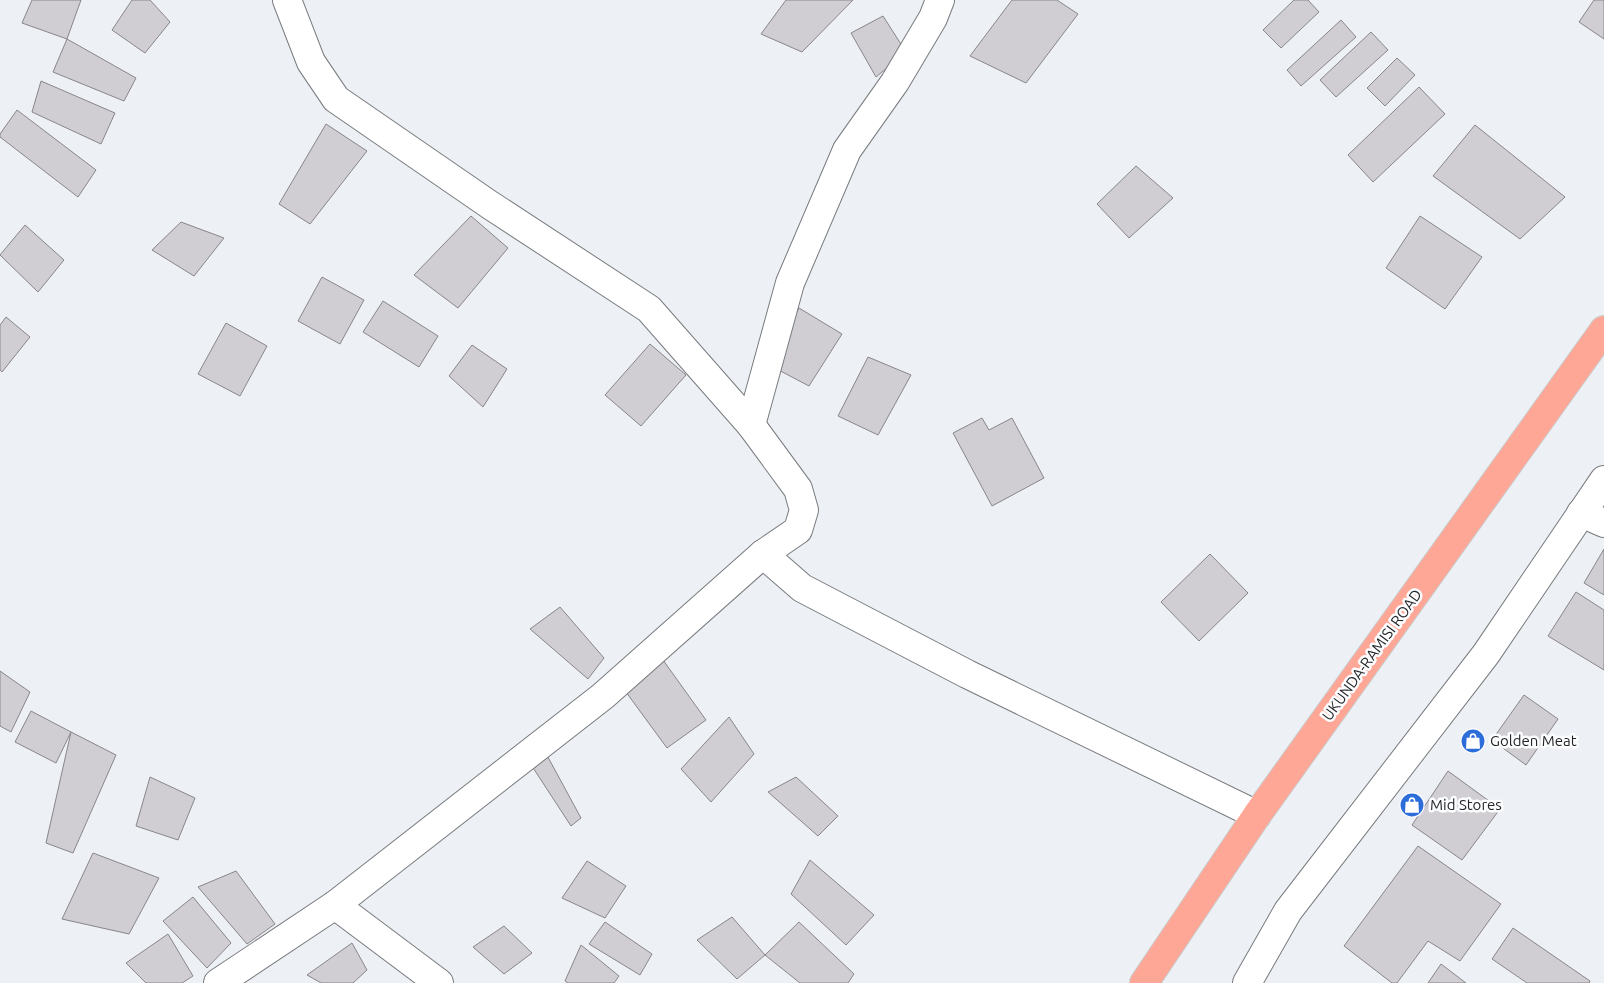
<svg xmlns="http://www.w3.org/2000/svg" width="1604" height="983" font-family="Ubuntu,sans-serif">
  <rect width="100%" height="100%" fill="#edf0f4"/>
  <g fill="#d0ced2" stroke="#88868a">
    <polygon points="32,0 81,0 67,39 22,23"/>
    <polygon points="132,0 150,0 170,22 145,53 112,30"/>
    <polygon points="786,0 853,0 802,52 761,34"/>
    <polygon points="1012,0 1057,0 1078,14 1026,83 970,56"/>
    <polygon points="1294,0 1308,0 1319,12 1281,48 1263,30"/>
    <polygon points="1594,0 1604,0 1604,39 1579,22"/>
    <polygon points="883,16 906,52 876,77 851,33"/>
    <polygon points="1341,20 1356,37 1301,86 1287,70"/>
    <polygon points="1371,32 1388,50 1336,97 1320,80"/>
    <polygon points="67,39 136,78 124,101 53,72"/>
    <polygon points="1397,58 1415,75 1385,106 1367,88"/>
    <polygon points="41,81 115,113 101,144 32,112"/>
    <polygon points="1419,87 1445,114 1373,182 1348,155"/>
    <polygon points="17,110 96,170 78,197 0,137 0,134"/>
    <polygon points="326,124 367,151 310,224 279,204"/>
    <polygon points="1475,125 1565,197 1520,239 1433,176"/>
    <polygon points="1136,166 1173,198 1129,238 1097,204"/>
    <polygon points="471,216 508,248 458,308 414,275"/>
    <polygon points="1420,216 1482,257 1445,309 1386,268"/>
    <polygon points="181,222 224,238 194,276 152,250"/>
    <polygon points="25,225 64,260 38,292 0,255"/>
    <polygon points="322,277 364,300 340,344 298,321"/>
    <polygon points="383,301 438,336 419,367 363,332"/>
    <polygon points="799,308 842,334 809,386 769,365"/>
    <polygon points="6,317 30,337 2,372 0,370 0,325"/>
    <polygon points="226,323 267,346 240,396 198,374"/>
    <polygon points="650,344 686,375 641,426 605,395"/>
    <polygon points="472,345 507,369 483,407 449,376"/>
    <polygon points="868,357 911,375 878,435 838,416"/>
    <polygon points="982,418 989,430 1012,418 1044,478 992,506 953,433"/>
    <polygon points="1604,549 1604,595 1584,583"/>
    <polygon points="1210,554 1248,593 1199,641 1161,602"/>
    <polygon points="1576,592 1604,610 1604,670 1548,636"/>
    <polygon points="560,607 604,658 588,679 530,629"/>
    <polygon points="663,660 706,720 667,748 623,688"/>
    <polygon points="0,671 30,692 11,732 0,726"/>
    <polygon points="1524,695 1558,719 1526,765 1492,740"/>
    <polygon points="31,711 71,732 56,763 15,742"/>
    <polygon points="729,717 754,754 711,802 681,769"/>
    <polygon points="71,732 116,755 73,853 46,843"/>
    <polygon points="543,748 581,818 571,826 526,757"/>
    <polygon points="1448,771 1500,809 1462,860 1412,825"/>
    <polygon points="150,777 195,798 178,840 136,826"/>
    <polygon points="796,777 838,816 818,836 768,792"/>
    <polygon points="1418,846 1501,904 1460,961 1428,941 1397,983 1392,983 1344,946"/>
    <polygon points="93,853 159,878 129,934 62,919"/>
    <polygon points="810,860 874,915 846,945 791,894"/>
    <polygon points="587,861 626,886 605,918 562,898"/>
    <polygon points="236,871 275,924 247,944 198,887"/>
    <polygon points="193,897 231,943 207,968 163,921"/>
    <polygon points="732,917 765,955 737,979 697,940"/>
    <polygon points="605,922 652,954 640,975 589,944"/>
    <polygon points="799,922 854,974 848,983 800,983 765,955"/>
    <polygon points="504,926 532,953 504,974 473,947"/>
    <polygon points="1513,928 1590,981 1589,983 1527,983 1492,959"/>
    <polygon points="168,934 193,976 182,983 146,983 126,963"/>
    <polygon points="352,943 367,970 353,983 321,983 307,975"/>
    <polygon points="581,945 619,976 614,983 568,983 565,981"/>
    <polygon points="1441,964 1466,983 1428,983"/>
  </g>
  <g fill="none" stroke-linecap="round" stroke-linejoin="round">
    <defs>
      <g id="street">
        <polyline points="751,425 790,283 847,150 895,82 933,18 940,0"/>
        <polyline points="1581,513 1604,523"/>
        <polyline points="763,554 802,588 967,674 1257,815"/>
        <polyline points="335,905 439,983"/>
        <polyline points="218,983 335,905 603,696 763,554 798,530 804,510 798,489 751,425 649,309 490,205 336,99 311,62 287,0"/>
        <polyline points="1247,983 1288,911 1486,654 1604,480"/>
      </g>
      <polyline id="highway" points="1144,983 1257,815 1604,330"/>
    </defs>
    <use href="#street" stroke="#787b7e" stroke-width="30"/>
    <use href="#highway" stroke="#cbcbcb" stroke-width="30"/>
    <use href="#street" stroke="#fff" stroke-width="28"/>
    <use href="#highway" stroke="#ffa797" stroke-width="28"/>
  </g>
  <defs>
    <symbol id="shop-disc" viewBox="-11 -11 22 22"><circle r="9.5" fill="#2c6dda" stroke="#fcfdff"/><path d="M-5-2.5h2.3a2.7 3.5 0 0 1 5.4 0H5L5.5 6h-11ZM-1.5-2.5h3a1.5 2.3 0 0 0-3 0Z" fill="#fff"/></symbol>
  </defs>
  <g fill-rule="evenodd">
    <use href="#shop-disc" x="1459" y="727" width="28" height="28"/>
    <use href="#shop-disc" x="1398" y="791" width="28" height="28"/>
  </g>
  <g text-anchor="middle" stroke-width="5" stroke-linejoin="round" paint-order="stroke">
    <g font-size="15" fill="#252628" stroke="#fcfdff">
      <text transform="translate(1372 655) rotate(-54)" y="5">UKUNDA-RAMISI ROAD</text>
    </g>
    <g font-size="15" fill="#252628" stroke="#fcfdff" text-anchor="start">
      <text x="1490" y="746">Golden Meat</text>
      <text x="1430" y="810">Mid Stores</text>
    </g>
  </g>
</svg>
